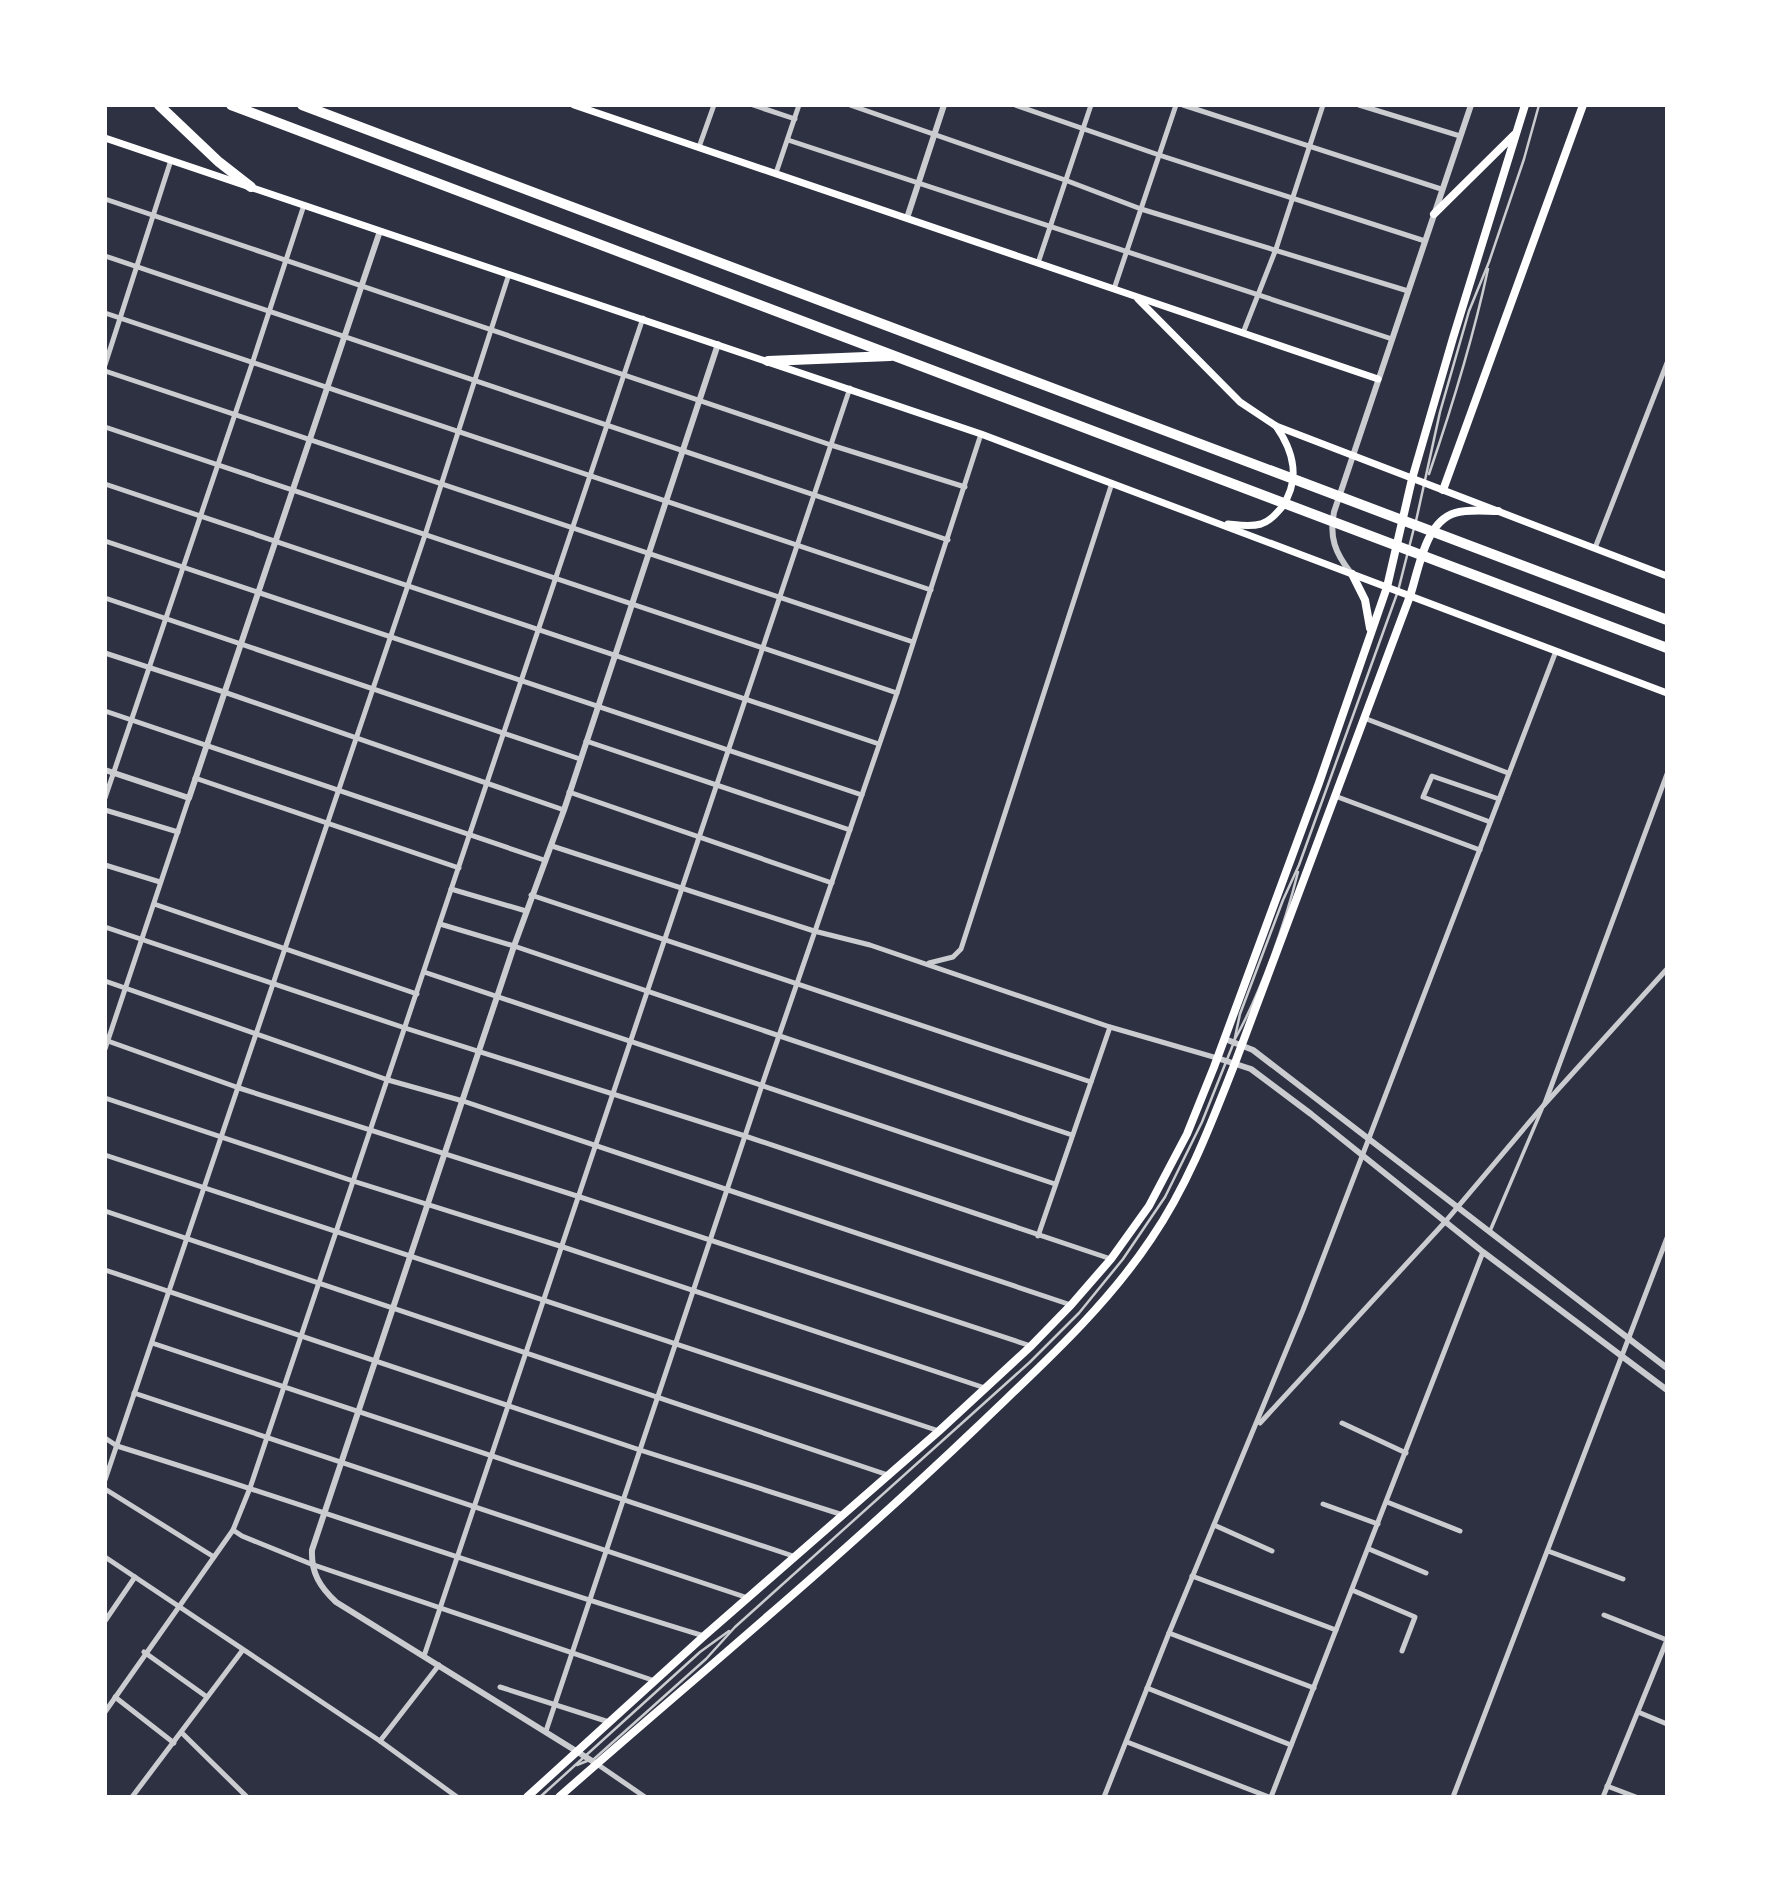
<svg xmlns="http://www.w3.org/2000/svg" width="1772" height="1902" font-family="Karla,sans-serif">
  <rect width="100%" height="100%" fill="#2d3142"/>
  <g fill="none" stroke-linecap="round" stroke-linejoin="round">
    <g stroke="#caccd0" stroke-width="2.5">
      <path d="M1429,474C1452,407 1473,339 1488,269"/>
      <polyline points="1416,521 1440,412 1469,311 1489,262 1524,159 1539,105"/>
      <path d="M1235,1039C1261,992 1285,924 1298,872"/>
      <polyline points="594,1759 706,1659 735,1627 1030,1362 1079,1313 1123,1259 1165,1197 1202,1122 1234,1042 1240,1014 1283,900 1299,865 1398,591 1414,528"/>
      <polyline points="577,1765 587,1761"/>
      <polyline points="540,1797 700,1652 729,1631"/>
    </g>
    <polyline stroke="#caccd0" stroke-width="3.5" points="1490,1231 1542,1109"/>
    <g stroke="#caccd0" stroke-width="5">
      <polyline points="753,105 795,119"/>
      <polyline points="850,105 1065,180 1141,209 1408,291"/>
      <polyline points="1015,105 1159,155 1425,241"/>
      <polyline points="1183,105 1441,189"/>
      <polyline points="1359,105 1460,136"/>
      <polyline points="788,140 1392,339"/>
      <polyline points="699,147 714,105"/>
      <polyline points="776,173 799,105"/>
      <polyline points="105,199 831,445 965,487"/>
      <polyline points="105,256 948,540"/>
      <polyline points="1038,263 1091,105"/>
      <polyline points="1114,289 1176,105"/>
      <polyline points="105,313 931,590"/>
      <polyline points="1243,333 1276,249 1323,105"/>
      <polyline points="105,365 171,160"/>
      <polyline points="105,371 913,642"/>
      <polyline points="105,427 897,693"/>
      <polyline points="105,484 879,744"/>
      <polyline points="105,541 862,795"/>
      <polyline points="1595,548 1667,363"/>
      <polyline points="105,598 580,759"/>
      <polyline points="105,653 224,692 564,810"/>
      <polyline points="105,711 544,860"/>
      <polyline points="1364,718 1508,773"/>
      <polyline points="586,741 850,830"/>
      <polyline points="195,778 459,868"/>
      <polyline points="569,792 832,883"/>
      <polyline points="1335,796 1480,850"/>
      <polyline points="105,798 252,364 304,205"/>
      <polyline points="105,810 178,832"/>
      <polyline points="1490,822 1423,797 1432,776 1499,799"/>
      <polyline points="552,846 814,931 870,945 1110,1027 1217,1058"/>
      <polyline points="105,865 160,882"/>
      <polyline points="451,889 526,911"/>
      <polyline points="531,895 1091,1082"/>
      <polyline points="154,904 417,994"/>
      <polyline points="440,924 514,946 1072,1135"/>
      <polyline points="105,927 405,1028 745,1136 1111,1259"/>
      <polyline points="929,963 953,957 961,949 1112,483"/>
      <polyline points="424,972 1055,1184"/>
      <polyline points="105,981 388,1080 463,1101 1071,1305"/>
      <polyline points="105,1040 239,1088 580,1197 1031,1346"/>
      <polyline points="105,1049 189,798"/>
      <polyline points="105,1098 353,1181 563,1247 985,1388"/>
      <polyline points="1545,1103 1667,774"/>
      <polyline points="105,1155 939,1431"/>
      <polyline points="105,1211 888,1475"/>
      <polyline points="1038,1236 1110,1027"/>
      <polyline points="105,1270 640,1450 843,1515"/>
      <polyline points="152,1343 796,1557"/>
      <polyline points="134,1393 748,1598"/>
      <polyline points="1260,1423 1445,1222 1543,1106 1667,969"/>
      <polyline points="1342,1423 1406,1453"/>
      <path d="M105,1438L117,1446C313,1507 507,1576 704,1636"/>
      <polyline points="105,1480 425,535 509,274"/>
      <polyline points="105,1489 214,1557"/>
      <polyline points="1387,1502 1460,1531"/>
      <polyline points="1323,1504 1378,1524"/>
      <polyline points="1214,1525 1272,1551"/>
      <polyline points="233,1530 242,1536 311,1564 655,1681"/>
      <polyline points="1369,1549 1426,1573"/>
      <polyline points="1548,1551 1623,1579"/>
      <polyline points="105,1557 380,1741 457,1797"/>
      <polyline points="1192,1576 1336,1630"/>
      <polyline points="1352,1590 1415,1617 1402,1651"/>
      <polyline points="1604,1615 1667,1640"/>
      <polyline points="105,1621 135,1577"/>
      <polyline points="1169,1633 1314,1688"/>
      <polyline points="144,1652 207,1697"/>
      <polyline points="424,1656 850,388"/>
      <polyline points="500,1687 609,1722"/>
      <polyline points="1147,1688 1291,1745"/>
      <polyline points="115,1697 174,1743"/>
      <polyline points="105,1712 233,1530 250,1488 643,318"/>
      <polyline points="1638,1712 1667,1724"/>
      <polyline points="546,1731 762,1085 897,693 981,434"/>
      <polyline points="182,1733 247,1797"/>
      <polyline points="380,1741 439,1665"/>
      <polyline points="1127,1742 1269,1797"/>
      <polyline points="597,1764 645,1797"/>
      <polyline points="1607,1786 1636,1797"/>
      <polyline points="132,1797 242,1651"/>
      <polyline points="1104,1797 1169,1633 1303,1310 1556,651"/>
      <polyline points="1271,1797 1483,1252"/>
      <polyline points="1453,1797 1667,1238"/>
      <polyline points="1603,1797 1667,1640"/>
    </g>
    <g stroke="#caccd0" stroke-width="6">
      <polyline points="907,218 944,105"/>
      <path d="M1351,573C1335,553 1329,537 1334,512L1471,105"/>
      <polyline points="105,770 189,798 380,231"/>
      <polyline points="1225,1039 1253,1050 1667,1368"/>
      <polyline points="1217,1058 1251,1069 1311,1114 1483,1252 1667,1390"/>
      <path d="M597,1764L336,1602C320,1587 311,1573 312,1550L514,946L564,810L718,344"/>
    </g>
    <g stroke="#fff" stroke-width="7">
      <polyline points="574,105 1378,379"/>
      <polyline points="105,138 981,434 1667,693"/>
      <polyline points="1138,299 1240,402 1276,426 1667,576"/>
      <path d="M1228,524C1239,525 1250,527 1261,524C1270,521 1276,514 1282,507C1301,479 1294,452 1276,426"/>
    </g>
    <g stroke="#fff" stroke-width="8">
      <polyline points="1434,214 1514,135"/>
      <polyline points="1443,490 1583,105"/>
      <polyline points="1352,574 1365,600 1370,628"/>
      <polyline points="527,1797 704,1636 939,1431 1031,1346 1071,1305 1111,1259 1149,1206 1187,1134 1214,1067 1319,783 1387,587 1412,479 1453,338 1525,105"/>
      <path d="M559,1797C698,1675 841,1557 975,1429C1037,1369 1103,1311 1151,1239C1188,1185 1211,1124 1235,1063L1410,596C1419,569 1425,522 1455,513C1468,509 1485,511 1498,511"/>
    </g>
    <g stroke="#fff" stroke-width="10">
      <polyline points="159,105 219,162 251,187"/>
      <polyline points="231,105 1667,648"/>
      <polyline points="302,105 1667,620"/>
      <polyline points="768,361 890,356"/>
    </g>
  </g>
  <rect width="1772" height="1902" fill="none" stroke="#ffffff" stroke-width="214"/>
</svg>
